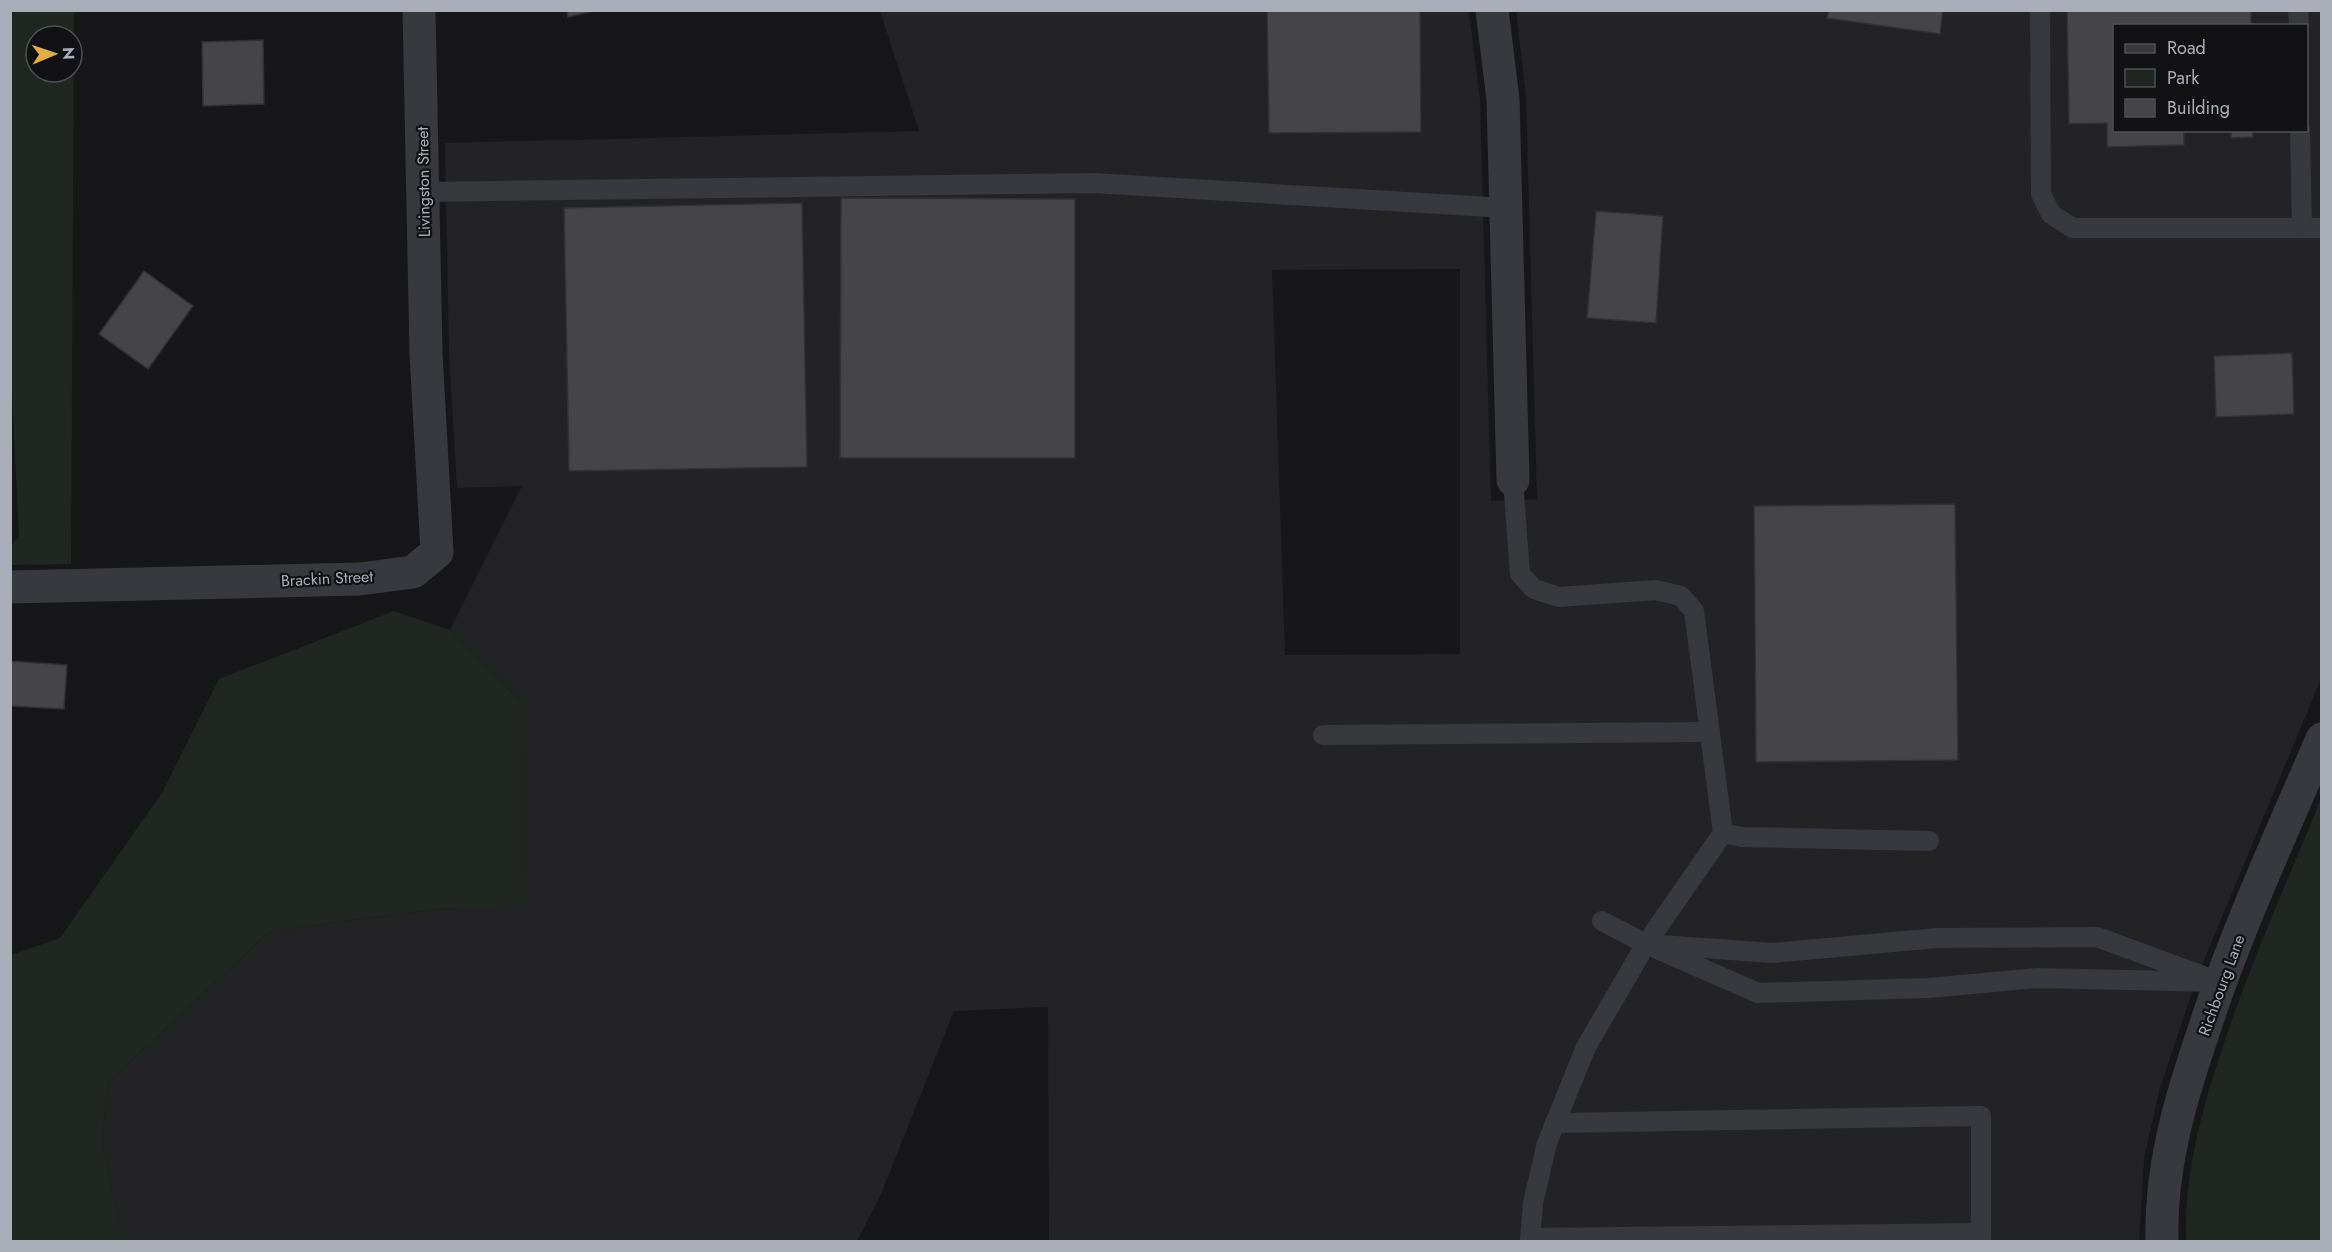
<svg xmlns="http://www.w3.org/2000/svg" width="2332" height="1252" font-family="Jost,sans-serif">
  <rect width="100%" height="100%" fill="#171719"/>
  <path fill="#232326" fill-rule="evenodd" d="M880,11H1469L1480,100L1491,501L1537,499L1526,96L1516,11H2321V679L2197,977L2160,1088L2144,1158L2139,1241H1049L1048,1007L954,1011L881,1194L857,1241H126L121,1234L102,1143L107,1083L270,931L436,909L521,905L522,703L450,630L522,486L457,488L449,352L445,143L919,131ZM2114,26H2306V130H2114ZM1460,269V654L1285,655L1272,270Z"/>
  <g fill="#1f2720" fill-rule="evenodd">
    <path d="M10,11H74L71,564L11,565V545L19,537L10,350ZM36,36H72V72H36Z"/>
    <polygon points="394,611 450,630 522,703 521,906 436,909 270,931 107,1083 102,1143 121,1233 126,1241 11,1241 11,955 60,938 162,793 219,679"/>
    <path d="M2321,799V1241H2186C2184,1175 2201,1112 2222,1049C2250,964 2287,882 2321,799Z"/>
  </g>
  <g fill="#444449" stroke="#313135" stroke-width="1.5">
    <polygon points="567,10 597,10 568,17"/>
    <polygon points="1267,10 1420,10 1421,132 1269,133"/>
    <polygon points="1829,10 1943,10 1940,34 1827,18"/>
    <polygon points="2067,10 2251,10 2251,26 2114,26 2114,130 2184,130 2184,145 2107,147 2107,123 2069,124"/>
    <polygon points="263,40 264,104 203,106 202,42"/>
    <polygon points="2231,130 2253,130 2253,137 2231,138"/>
    <polygon points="841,198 1075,199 1075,458 840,458"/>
    <polygon points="802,203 807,467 569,471 564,208"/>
    <polygon points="1596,211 1663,216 1656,323 1587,318"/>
    <polygon points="144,271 193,306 148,369 99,334"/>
    <polygon points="2292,353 2294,414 2216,417 2214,356"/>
    <polygon points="1955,504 1958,760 1756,762 1754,506"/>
    <polygon points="10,661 67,665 64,709 10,706"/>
  </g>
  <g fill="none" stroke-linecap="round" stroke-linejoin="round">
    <g stroke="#38393e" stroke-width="20">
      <polyline points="2040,10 2041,194 2051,214 2073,228 2322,228"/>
      <polyline points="2298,10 2299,26"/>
      <polyline points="2300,130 2302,228"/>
      <polyline points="423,192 1094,183 1506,208"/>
      <polyline points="1513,480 1520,574 1534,589 1559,597 1656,590 1681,596 1694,611 1723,833 1646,944 1586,1047 1547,1143 1533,1203 1530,1242"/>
      <polyline points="1323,735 1710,732"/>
      <polyline points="1723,833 1742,837 1929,841"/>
      <polyline points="1602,921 1646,944 1758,993 1929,988 2037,978 2219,982"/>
      <polyline points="1661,945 1773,953 1937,938 2097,937 2203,976"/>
      <polyline points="1556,1123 1981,1116 1981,1242"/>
      <polyline points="1530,1238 1981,1233"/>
    </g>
    <g stroke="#38393e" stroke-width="33">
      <polyline points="1492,10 1503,99 1513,480"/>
      <polyline points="10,587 360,579 413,572 437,552 426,353 419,10"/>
      <path d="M2162,1242C2160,1172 2178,1107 2200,1042C2233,938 2279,839 2322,739"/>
    </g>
  </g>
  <g text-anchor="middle" stroke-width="4.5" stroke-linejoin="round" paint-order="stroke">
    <g font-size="16" fill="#aaaeb8" stroke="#121214">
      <text transform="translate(423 182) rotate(-91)" y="6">Livingston Street</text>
      <text transform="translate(327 578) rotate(-3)" y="6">Brackin Street</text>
      <text transform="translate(2221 985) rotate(-70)" y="6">Richbourg Lane</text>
    </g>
  </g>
  <rect width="2332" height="1252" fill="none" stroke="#aaaeb8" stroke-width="24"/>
  <rect x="2113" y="24" width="195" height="108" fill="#121214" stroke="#4f5056" stroke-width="1.5"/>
  <rect x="2125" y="44" width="30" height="9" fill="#38393e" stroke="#4f5056" stroke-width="1.5"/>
  <text x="2167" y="54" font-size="18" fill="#aaaeb8">Road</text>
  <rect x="2125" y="69" width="30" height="18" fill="#1f2720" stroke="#4f5056" stroke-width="1.5"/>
  <text x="2167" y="84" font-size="18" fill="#aaaeb8">Park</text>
  <rect x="2125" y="99" width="30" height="18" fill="#444449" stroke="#4f5056" stroke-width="1.5"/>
  <text x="2167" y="114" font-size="18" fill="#aaaeb8">Building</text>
  <g transform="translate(54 54) rotate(88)"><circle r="28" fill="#121214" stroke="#4f5056" stroke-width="1.5"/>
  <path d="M0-4.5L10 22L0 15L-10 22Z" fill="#e6ae42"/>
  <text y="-9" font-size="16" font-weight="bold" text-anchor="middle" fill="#aaaeb8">N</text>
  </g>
</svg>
